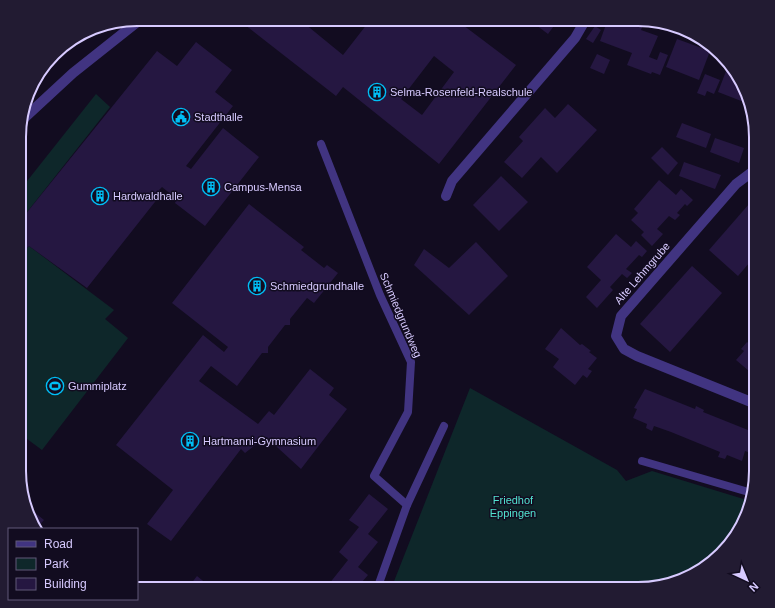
<svg xmlns="http://www.w3.org/2000/svg" width="775" height="608" font-family="Arial,sans-serif">
  <rect width="100%" height="100%" fill="#120c20"/>
  <g fill="#0e272a">
    <polygon points="96,94 110,107 20,221 20,190"/>
    <polygon points="20,244 26,249 29,246 114,310 105,319 128,338 42,450 19,433"/>
    <polygon points="470,388 617,470 626,481 652,471 750,501 747,516 727,549 683,580 638,589 391,589"/>
  </g>
  <g fill="#251741" fill-rule="evenodd">
    <path d="M242,19H299L343,55L371,19H390L395,23L399,19L408,21L409,19H455L516,65L439,164L343,87L336,96L240,21ZM434,56L454,72L422,115L401,99Z"/>
    <polygon points="528,19 559,19 548,34"/>
    <polygon points="608,19 627,19 643,25 641,30 658,36 649,57 657,60 660,52 668,55 660,75 652,72 651,74 627,65 632,53 600,41"/>
    <polygon points="595,26 601,30 593,43 586,39"/>
    <polygon points="677,39 710,51 699,80 666,67"/>
    <polygon points="196,42 232,70 215,92 233,106 186,166 191,169 223,128 259,157 205,226 175,203 177,199 162,187 159,190 162,193 87,288 29,246 26,249 20,244 20,221 157,51 177,66"/>
    <polygon points="597,54 610,60 604,74 590,68"/>
    <polygon points="728,66 747,92 749,104 718,92"/>
    <polygon points="705,74 720,80 714,94 707,91 705,96 697,93"/>
    <polygon points="568,104 597,130 557,173 541,157 522,178 504,162 523,141 519,137 545,108 555,118"/>
    <polygon points="682,123 711,134 706,148 676,137"/>
    <polygon points="715,138 744,148 739,163 710,152"/>
    <polygon points="662,147 678,163 668,175 651,158"/>
    <polygon points="684,162 721,175 715,189 679,176"/>
    <polygon points="501,176 528,202 499,231 473,205"/>
    <polygon points="659,180 676,195 681,189 693,200 687,206 685,204 677,213 680,215 675,220 669,216 657,229 663,234 652,246 641,235 644,232 631,220 638,213 634,209"/>
    <polygon points="756,196 756,255 738,276 709,250"/>
    <polygon points="249,204 304,247 301,250 324,268 327,265 338,273 314,303 307,298 290,319 290,325 285,325 268,347 268,353 262,353 237,386 211,366 199,381 258,424 269,411 274,415 310,369 334,388 329,395 347,409 301,469 266,437 245,453 241,449 171,541 147,524 173,490 116,445 203,335 224,352 228,347 172,303"/>
    <polygon points="616,234 631,247 636,241 647,251 642,257 639,255 626,269 632,273 627,278 622,274 610,287 613,290 597,308 586,297 601,280 587,267"/>
    <polygon points="476,242 508,276 469,315 414,265 424,249 449,268"/>
    <polygon points="692,266 722,293 670,352 640,324"/>
    <polygon points="561,328 580,345 582,344 591,351 589,352 597,358 588,369 592,371 587,378 583,375 575,385 553,367 559,359 545,349"/>
    <polygon points="756,333 756,377 736,360 744,351 741,349 747,342 750,344 751,342 749,340"/>
    <polygon points="645,389 695,409 696,406 704,410 703,412 753,432 749,441 752,442 748,452 745,451 742,461 727,455 725,459 718,457 720,452 671,432 654,426 652,431 646,428 647,424 633,418 637,409 634,408"/>
    <polygon points="369,494 388,509 368,534 378,542 358,567 368,575 356,589 334,589 329,584 348,560 339,552 359,527 349,520"/>
    <polygon points="26,502 30,505 28,507 44,520 36,529 31,523"/>
    <polygon points="197,576 213,589 187,589"/>
  </g>
  <g fill="none" stroke-linecap="round" stroke-linejoin="round">
    <g stroke="#413481" stroke-width="8">
      <polyline points="321,144 380,295 411,362 408,412 374,476 407,505"/>
      <polyline points="642,461 752,493"/>
      <polyline points="377,589 407,505 444,426"/>
    </g>
    <g stroke="#413481" stroke-width="10">
      <polyline points="20,122 73,73 141,19"/>
      <polyline points="446,196 452,181 575,38 586,19"/>
      <polyline points="756,404 637,356 624,349 616,336 621,316 736,184 756,169"/>
    </g>
  </g>
  <defs>
    <symbol id="building-ring" viewBox="-11 -11 22 22"><circle r="9.5" fill="#120c20" stroke="#00bef5" stroke-width="1.5"/><path d="M-4-6H4V6H1V3H-1V6H-4ZM-2.5-4.3h1.7v1.8h-1.7ZM.8-4.3h1.7v1.8H.8ZM-2.5-1h1.7V.8h-1.7ZM.8-1h1.7V.8H.8Z" fill="#00bef5"/></symbol>
    <symbol id="civic-ring" viewBox="-11 -11 22 22"><circle r="9.5" fill="#120c20" stroke="#00bef5" stroke-width="1.5"/><path d="M-.6-6.5H3V-4.5H.6V-3L4-1V1h2V6H-6V1h2V-1L-.6-3ZM-1.2 2.5V6h2.4V2.5Z" fill="#00bef5"/></symbol>
    <symbol id="stadium-ring" viewBox="-11 -11 22 22"><circle r="9.5" fill="#120c20" stroke="#00bef5" stroke-width="1.5"/><path d="M0-5a6.5 5 0 1 0 0 10a6.5 5 0 1 0 0-10ZM-3.5-1.8h7v3.6h-7Z" fill="#00bef5"/></symbol>
  </defs>
  <g fill-rule="evenodd">
    <use href="#building-ring" x="367" y="82" width="20" height="20"/>
    <use href="#civic-ring" x="171" y="107" width="20" height="20"/>
    <use href="#building-ring" x="201" y="177" width="20" height="20"/>
    <use href="#building-ring" x="90" y="186" width="20" height="20"/>
    <use href="#building-ring" x="247" y="276" width="20" height="20"/>
    <use href="#stadium-ring" x="45" y="376" width="20" height="20"/>
    <use href="#building-ring" x="180" y="431" width="20" height="20"/>
  </g>
  <g text-anchor="middle" stroke-width="3" stroke-linejoin="round" paint-order="stroke">
    <g font-size="11" fill="#d7caff" stroke="#120c20" text-anchor="start">
      <text x="390" y="96">Selma-Rosenfeld-Realschule</text>
      <text x="194" y="121">Stadthalle</text>
      <text x="224" y="191">Campus-Mensa</text>
      <text x="113" y="200">Hardwaldhalle</text>
      <text x="270" y="290">Schmiedgrundhalle</text>
      <text x="68" y="390">Gummiplatz</text>
      <text x="203" y="445">Hartmanni-Gymnasium</text>
    </g>
    <g font-size="11" fill="#d7caff" stroke="#120c20">
      <text transform="translate(642 273) rotate(-49)" y="4">Alte Lehmgrube</text>
      <text transform="translate(401 315) rotate(67)" y="4">Schmiedgrundweg</text>
    </g>
    <g font-size="11" fill="#52e3d1" stroke="#120c20">
      <text x="513" y="504">Friedhof<tspan x="513" dy="13">Eppingen</tspan></text>
    </g>
  </g>
  <path d="M0 0H775V608H0ZM137 26H638A111 111 0 0 1 749 137V471A111 111 0 0 1 638 582H137A111 111 0 0 1 26 471V137A111 111 0 0 1 137 26Z" fill="#221b32" fill-rule="evenodd"/>
  <path fill="none" stroke="#d7caff" stroke-width="2" d="M137 26H638A111 111 0 0 1 749 137V471A111 111 0 0 1 638 582H137A111 111 0 0 1 26 471V137A111 111 0 0 1 137 26Z"/>
  <rect x="8" y="528" width="130" height="72" fill="#120c20" stroke="#615879"/>
  <rect x="16" y="541" width="20" height="6" fill="#413481" stroke="#615879"/>
  <text x="44" y="548" font-size="12" fill="#d7caff">Road</text>
  <rect x="16" y="558" width="20" height="12" fill="#0e272a" stroke="#615879"/>
  <text x="44" y="568" font-size="12" fill="#d7caff">Park</text>
  <rect x="16" y="578" width="20" height="12" fill="#251741" stroke="#615879"/>
  <text x="44" y="588" font-size="12" fill="#d7caff">Building</text>
  <g transform="translate(747 580) rotate(136)" stroke="#120c20" stroke-width="3" paint-order="stroke">
  <path d="M0-3L7 15L0 10L-7 15Z" fill="#d7caff"/>
  <text y="-6" font-size="11" font-weight="bold" text-anchor="middle" fill="#d7caff">N</text>
  </g>
</svg>
